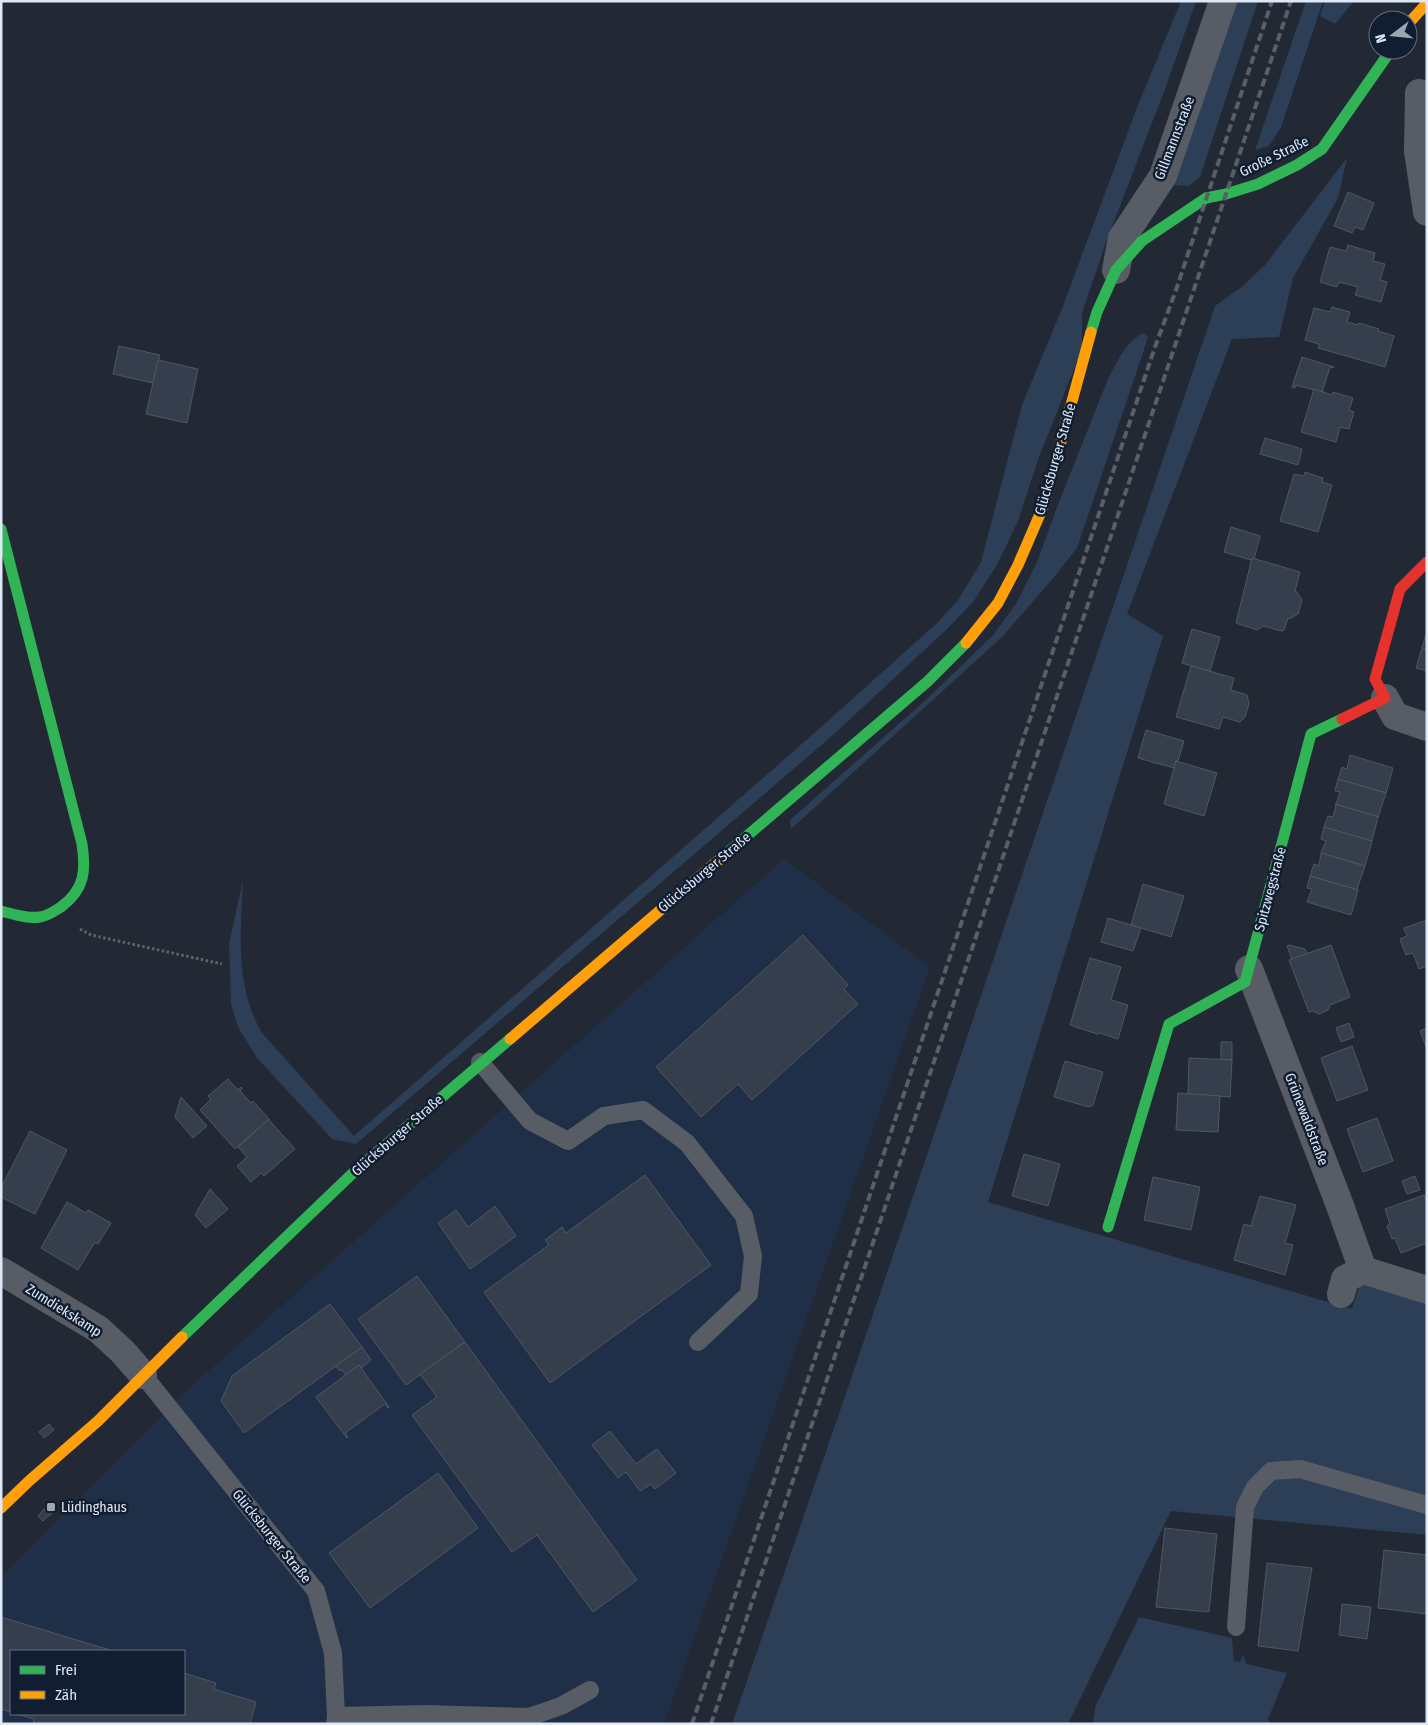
<svg xmlns="http://www.w3.org/2000/svg" width="1428" height="1725" font-family="'Fira Sans Condensed',sans-serif">
  <rect width="100%" height="100%" fill="#222934"/>
  <path fill="#1f2f47" fill-rule="evenodd" d="M784,859L930,967L664,1724H1V1577L187,1390ZM11,1651H184V1714H11Z"/>
  <g fill="#2d3e57">
    <path d="M1181,1H1196L1165,89L1105,245L1082,313V349L1039,457L1018,521L998,563L974,601L947,629L833,735L356,1144L332,1139L257,1058L238,1027L231,1004L229,944L243,880C241,932 234,988 263,1034L354,1136L820,728L936,624L958,600L981,562L1022,405L1063,306L1136,110Z"/>
    <polygon points="1234,1 1258,1 1200,177 1189,186 1171,185"/>
    <polygon points="1306,1 1323,1 1281,127 1269,146 1255,150"/>
    <polygon points="1325,1 1354,1 1335,24 1320,16"/>
    <polygon points="1347,158 1338,198 1293,278 1279,337 1232,339 1127,614 1163,636 988,1202 1352,1309 1360,1283 1427,1302 1427,1535 1171,1511 1068,1724 732,1724 852,1376 1215,306 1243,286 1265,265"/>
    <path d="M1144,333L1148,338L1077,548L1055,576L1002,637L791,829L790,820L927,699L993,635L1016,604L1037,562L1059,502L1108,379C1117,362 1126,340 1144,333Z"/>
    <polygon points="1139,1617 1232,1638 1234,1661 1240,1662 1243,1655 1246,1664 1287,1673 1268,1719 1270,1724 1093,1724 1095,1707"/>
  </g>
  <g fill="#353e4c" stroke="#515761">
    <polygon points="1348,192 1374,203 1363,230 1355,227 1352,233 1334,226"/>
    <polygon points="1348,245 1375,253 1373,261 1385,264 1380,280 1387,282 1381,302 1355,295 1358,287 1339,282 1337,287 1320,282 1330,247 1346,251"/>
    <polygon points="1332,307 1350,312 1347,322 1358,325 1359,323 1379,329 1378,331 1394,336 1385,367 1318,348 1319,344 1305,340 1314,308 1330,312"/>
    <polygon points="119,346 160,355 153,383 113,374"/>
    <polygon points="1302,357 1334,367 1333,368 1330,367 1322,392 1295,385 1295,388 1292,387"/>
    <polygon points="158,360 198,369 187,423 146,414"/>
    <polygon points="1314,389 1332,395 1333,392 1353,398 1349,410 1354,412 1349,429 1340,427 1336,442 1301,432"/>
    <polygon points="1265,438 1302,449 1298,465 1260,454"/>
    <polygon points="1305,472 1323,478 1322,482 1332,485 1318,532 1280,521 1294,474 1304,476"/>
    <polygon points="1231,527 1260,536 1254,559 1252,558 1251,560 1224,552"/>
    <polygon points="1252,558 1300,572 1295,591 1297,592 1302,600 1298,614 1289,619 1288,618 1284,630 1281,631 1264,626 1257,630 1236,623"/>
    <polygon points="1192,629 1220,637 1210,671 1182,663"/>
    <polygon points="1427,631 1427,650 1422,648"/>
    <polygon points="1422,648 1427,650 1427,671 1416,668"/>
    <polygon points="1191,666 1234,678 1231,690 1247,695 1249,704 1245,717 1240,722 1223,717 1219,729 1176,717"/>
    <polygon points="1146,730 1184,741 1178,761 1176,761 1174,768 1138,758"/>
    <polygon points="1350,755 1393,768 1386,793 1338,779 1342,767 1347,769"/>
    <polygon points="1176,761 1217,773 1204,816 1164,804"/>
    <polygon points="1338,779 1386,793 1378,817 1379,817 1335,804 1336,804 1340,792 1335,791"/>
    <polygon points="1335,804 1379,817 1378,817 1372,841 1324,827 1328,816 1333,817 1336,805"/>
    <polygon points="1324,827 1372,841 1365,866 1321,853 1326,841 1321,839"/>
    <polygon points="1321,853 1365,866 1357,889 1358,890 1310,876 1314,864 1319,866"/>
    <polygon points="1310,876 1358,890 1351,915 1307,902 1312,889 1307,888"/>
    <polygon points="1143,884 1184,896 1171,937 1131,925"/>
    <polygon points="1108,918 1141,928 1133,951 1101,942"/>
    <polygon points="1427,920 1427,966 1419,969 1413,953 1406,955 1400,939 1407,936 1404,928"/>
    <polygon points="803,935 848,985 844,989 858,1004 752,1100 738,1084 701,1117 656,1067"/>
    <polygon points="1289,945 1305,949 1307,954 1292,959 1287,946"/>
    <polygon points="1331,945 1350,997 1330,1005 1328,1010 1319,1014 1313,1011 1309,1012 1289,960"/>
    <polygon points="1090,958 1121,967 1111,1000 1128,1005 1118,1039 1100,1033 1097,1034 1070,1025"/>
    <polygon points="1349,1023 1354,1037 1341,1042 1336,1028"/>
    <polygon points="1427,1028 1427,1049 1420,1031"/>
    <polygon points="1221,1042 1232,1042 1232,1060 1221,1059"/>
    <polygon points="1352,1046 1368,1090 1337,1101 1321,1058"/>
    <polygon points="1189,1058 1232,1060 1230,1097 1188,1094"/>
    <polygon points="1065,1061 1103,1072 1093,1105 1089,1107 1054,1097"/>
    <polygon points="228,1079 238,1090 241,1087 242,1089 240,1091 251,1103 253,1101 269,1119 235,1149 200,1110 211,1099 208,1096"/>
    <polygon points="1178,1093 1220,1096 1218,1132 1176,1130"/>
    <polygon points="181,1097 207,1126 193,1138 175,1117"/>
    <polygon points="1377,1118 1393,1161 1363,1172 1347,1129"/>
    <polygon points="269,1119 269,1120 295,1149 264,1176 261,1173 251,1182 237,1166 247,1157 238,1147"/>
    <polygon points="30,1131 67,1150 35,1214 1,1197 1,1188"/>
    <polygon points="1024,1154 1060,1164 1048,1206 1012,1196"/>
    <polygon points="645,1175 711,1265 550,1383 484,1292 549,1245 545,1240 562,1227 566,1233"/>
    <polygon points="1415,1176 1420,1190 1407,1194 1402,1181"/>
    <polygon points="1153,1177 1200,1187 1191,1230 1144,1220"/>
    <polygon points="210,1189 228,1209 206,1228 195,1215"/>
    <polygon points="1424,1195 1427,1203 1427,1243 1401,1253 1395,1238 1392,1239 1387,1226 1390,1224 1385,1209"/>
    <polygon points="1260,1196 1296,1205 1285,1243 1293,1245 1285,1275 1234,1260 1244,1224 1251,1226"/>
    <polygon points="67,1202 86,1213 88,1210 111,1223 98,1244 95,1242 78,1270 41,1248"/>
    <polygon points="495,1206 516,1236 470,1269 438,1223 456,1210 468,1227"/>
    <polygon points="417,1276 465,1342 406,1385 358,1319"/>
    <polygon points="330,1304 362,1347 244,1433 221,1401 232,1376"/>
    <polygon points="465,1342 637,1580 593,1612 537,1535 512,1552 412,1415 437,1397 420,1374"/>
    <polygon points="362,1347 371,1360 361,1368 359,1365 346,1375 342,1370 340,1371 336,1366"/>
    <polygon points="359,1365 389,1407 388,1408 385,1404 345,1433 348,1437 347,1438 316,1397"/>
    <polygon points="49,1424 54,1430 44,1438 39,1432"/>
    <polygon points="610,1431 636,1464 657,1449 676,1473 655,1489 651,1484 640,1491 626,1472 618,1478 592,1445"/>
    <polygon points="438,1473 478,1528 370,1608 329,1553"/>
    <polygon points="46,1507 52,1513 43,1521 38,1516"/>
    <polygon points="1165,1528 1217,1534 1209,1612 1156,1607"/>
    <polygon points="1384,1550 1427,1555 1427,1614 1378,1608"/>
    <polygon points="1267,1563 1312,1568 1298,1651 1258,1646"/>
    <polygon points="1342,1604 1371,1607 1367,1639 1339,1635"/>
    <polygon points="1,1617 113,1651 11,1651 11,1712 1,1709"/>
    <polygon points="184,1673 216,1683 214,1689 256,1702 250,1724 33,1724 34,1719 17,1714 184,1714"/>
  </g>
  <g fill="none" stroke-linecap="round" stroke-linejoin="round">
    <polyline stroke="#5e636a" stroke-width="3" stroke-dasharray="2.5 2.5" stroke-linecap="butt" points="80,929 91,935 222,964"/>
    <g stroke="#585d65" stroke-width="18">
      <polyline points="480,1062 530,1121 568,1141 604,1116 643,1110 687,1143 744,1216 753,1256 749,1294 698,1342"/>
      <polyline points="143,1375 316,1591 333,1653 336,1716 335,1724"/>
      <polyline points="1236,1627 1245,1507 1255,1487 1271,1471 1300,1469 1427,1505"/>
      <polyline points="336,1716 426,1714 529,1717 561,1706 590,1690"/>
    </g>
    <g stroke="#585d65" stroke-width="28">
      <polyline points="1419,93 1418,151 1427,212"/>
      <polyline points="1116,270 1122,238 1163,176 1223,1"/>
      <polyline points="1385,698 1395,716 1427,727"/>
      <polyline points="1249,969 1339,1203 1363,1270 1427,1290"/>
      <polyline points="1,1271 98,1329 123,1352 143,1375"/>
      <polyline points="1341,1294 1345,1279 1363,1270"/>
    </g>
    <g stroke="#30b455" stroke-width="11">
      <polyline points="1091,332 1097,312 1116,270 1142,241 1206,198 1226,194 1258,184 1297,165 1322,149 1391,50"/>
      <path d="M1,529L82,844C86,871 85,889 61,907C55,911 47,916 40,917C27,919 13,914 1,911"/>
      <polyline points="727,853 927,682 966,643"/>
      <polyline points="1108,1227 1169,1024 1245,982 1311,734 1342,719"/>
      <polyline points="182,1337 354,1172 510,1039"/>
    </g>
    <g stroke="#ff9f0a" stroke-width="11">
      <polyline points="1408,24 1427,3"/>
      <polyline points="966,643 998,603 1018,565 1043,507 1091,332"/>
      <polyline points="510,1039 727,853"/>
      <polyline points="1,1508 29,1481 98,1421 182,1337"/>
    </g>
    <polyline stroke="#e5322d" stroke-width="11" points="1342,719 1385,698 1375,679 1400,589 1427,562"/>
    <g stroke="#585f67" stroke-width="4" stroke-dasharray="8 4" stroke-linecap="butt">
      <polyline points="692,1724 1155,347 1176,290 1272,1"/>
      <polyline points="711,1724 1291,1"/>
    </g>
  </g>
  <rect fill="#9da5b2" stroke="#111e32" stroke-width="2" x="46" y="1502" width="10" height="10" rx="2.5"/>
  <g text-anchor="middle" stroke-width="5" stroke-linejoin="round" paint-order="stroke">
    <g font-size="14" fill="#dfe8f6" stroke="#111e32">
      <text transform="translate(1174 138) rotate(-69)" y="5">Gillmannstraße</text>
      <text transform="translate(1274 156) rotate(-26)" y="5">Große Straße</text>
      <text transform="translate(1055 459) rotate(-74)" y="5">Glücksburger Straße</text>
      <text transform="translate(704 872) rotate(-40)" y="5">Glücksburger Straße</text>
      <text transform="translate(1270 889) rotate(-75)" y="5">Spitzwegstraße</text>
      <text transform="translate(1307 1119) rotate(69)" y="5">Grünewaldstraße</text>
      <text transform="translate(397 1135) rotate(-41)" y="5">Glücksburger Straße</text>
      <text transform="translate(64 1310) rotate(32)" y="5">Zumdiekskamp</text>
      <text transform="translate(272 1536) rotate(51)" y="5">Glücksburger Straße</text>
    </g>
    <g font-size="14" fill="#dfe8f6" stroke="#111e32" text-anchor="start">
      <text x="61" y="1512">Lüdinghaus</text>
    </g>
  </g>
  <rect width="1428" height="1725" fill="none" stroke="#dfe8f6" stroke-width="5"/>
  <rect x="10" y="1650" width="175" height="65" fill="#111e32" stroke="#636f80"/>
  <rect x="20" y="1666" width="25" height="8" fill="#30b455" stroke="#636f80"/>
  <text x="55" y="1675" font-size="15" fill="#dfe8f6">Frei</text>
  <rect x="20" y="1691" width="25" height="8" fill="#ff9f0a" stroke="#636f80"/>
  <text x="55" y="1700" font-size="15" fill="#dfe8f6">Zäh</text>
  <g transform="translate(1393 35) rotate(254)"><circle r="24" fill="#111e32" stroke="#636f80"/>
  <path d="M0-4L9 19L0 12L-9 19Z" fill="#9da5b2"/>
  <text y="-8" font-size="14" font-weight="bold" text-anchor="middle" fill="#dfe8f6">N</text>
  </g>
</svg>
